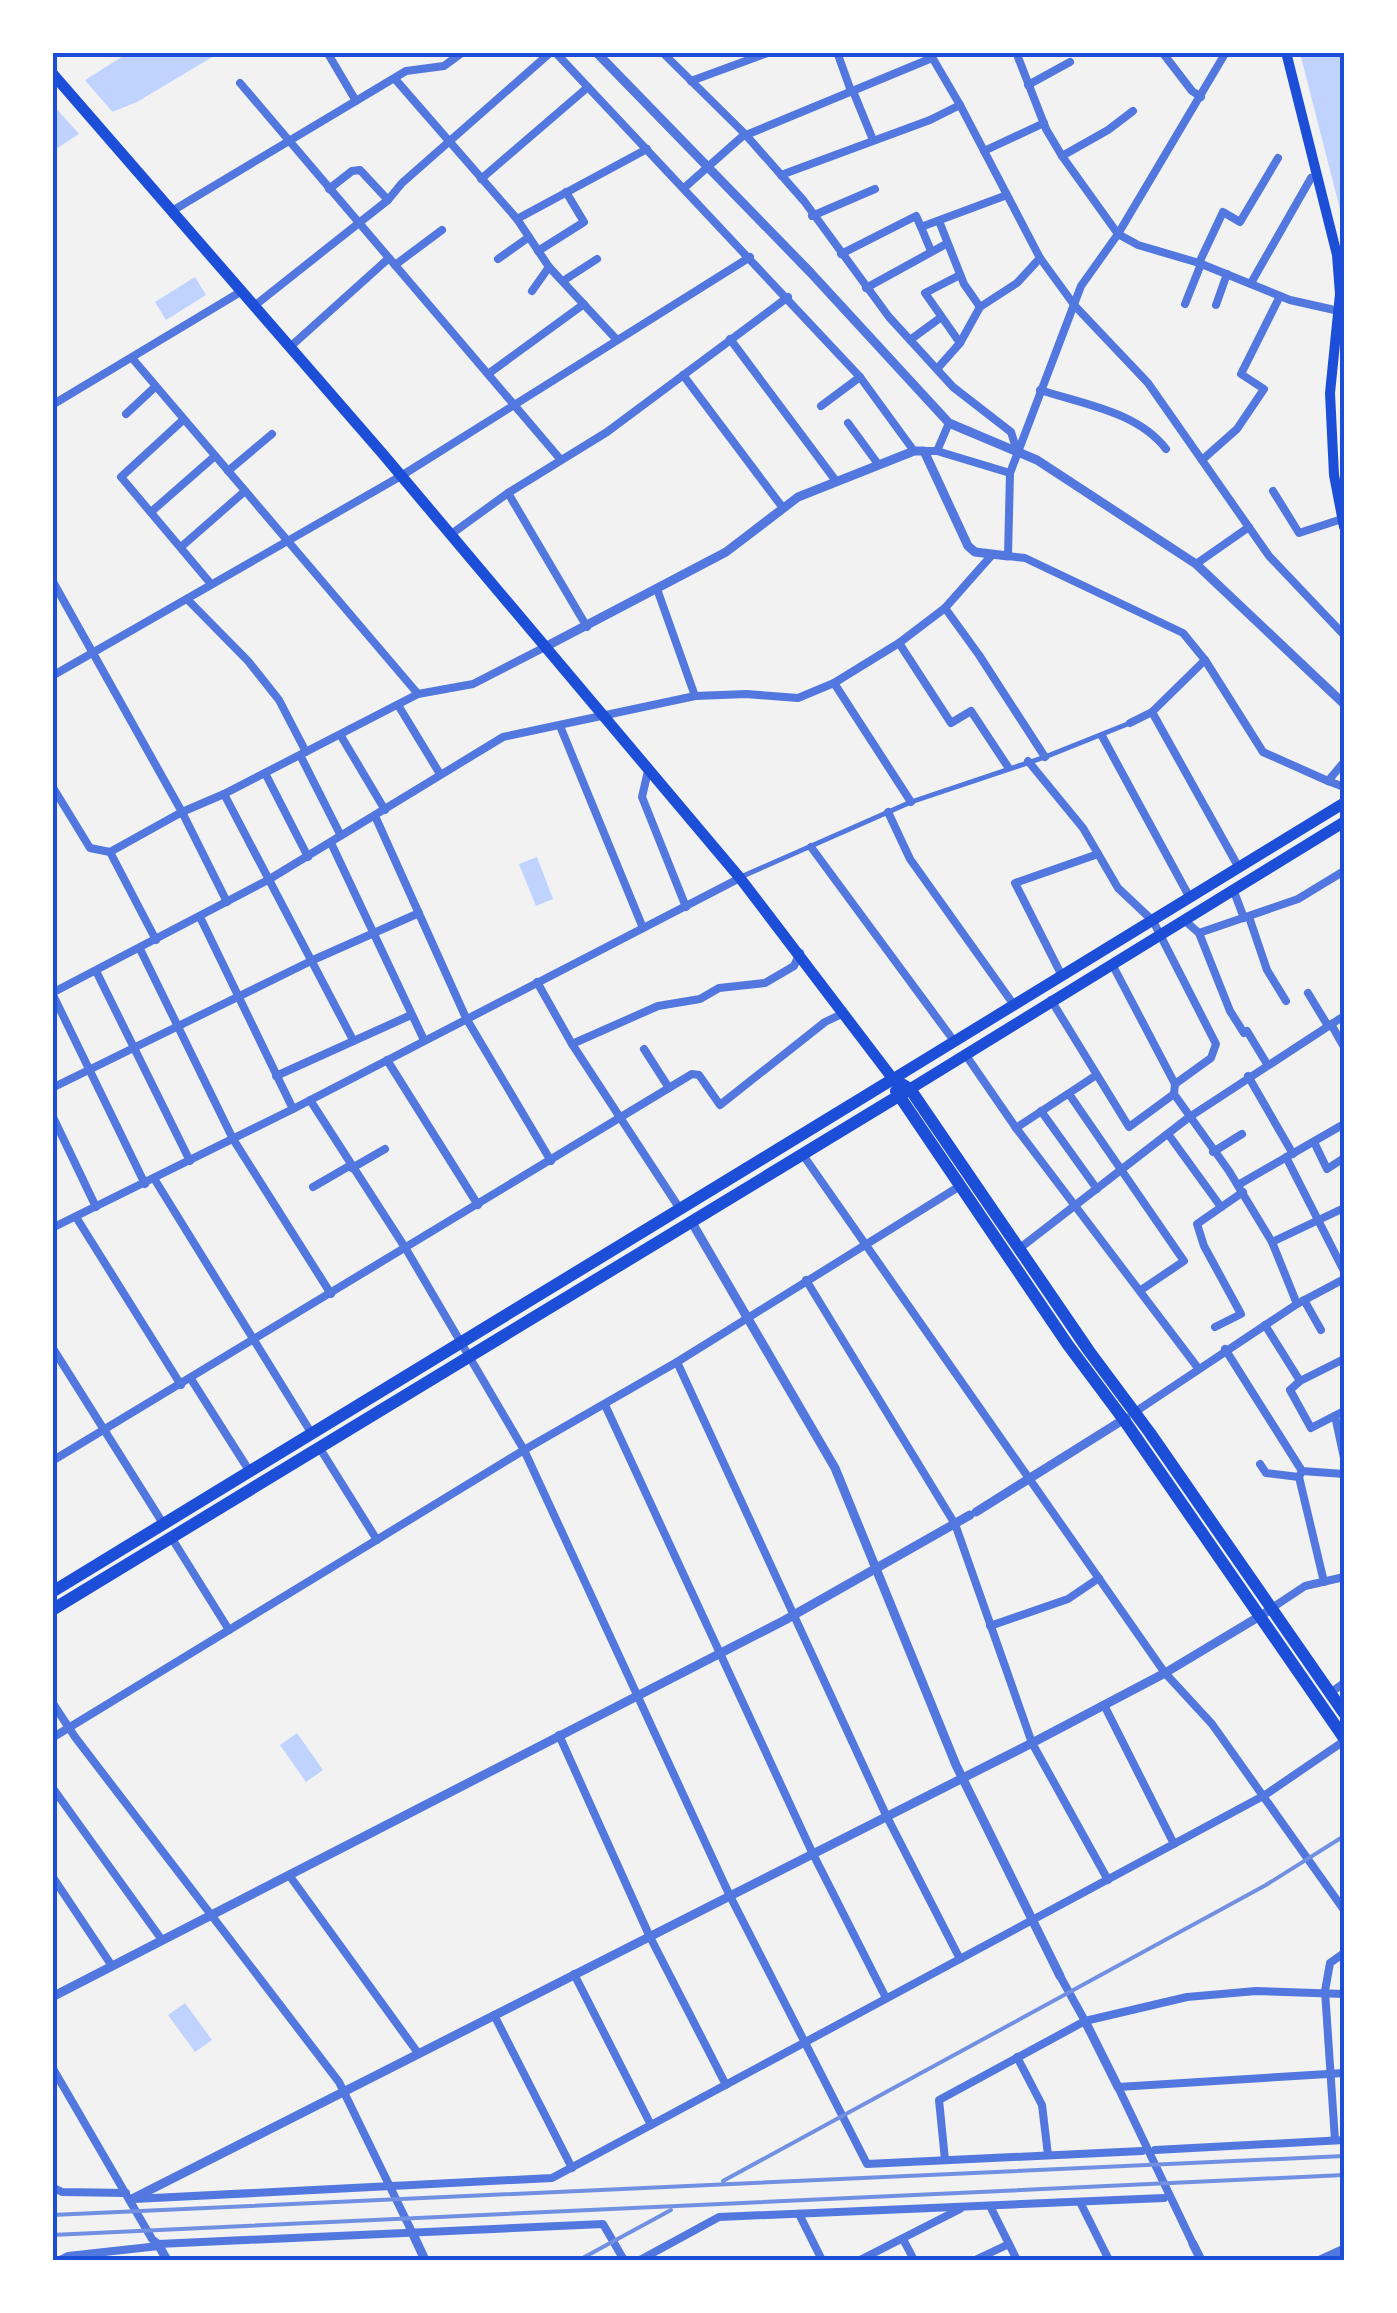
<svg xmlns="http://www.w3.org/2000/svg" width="1397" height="2313" font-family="Quicksand,sans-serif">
  <rect width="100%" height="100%" fill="#f2f2f2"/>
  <g fill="#bfd3fe">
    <polygon points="128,53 219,53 137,102 112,112 53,151 52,101"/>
    <polygon points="1300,53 1344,53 1344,225"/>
    <polygon points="195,277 206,295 166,320 155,302"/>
    <polygon points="537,857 553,899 536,906 519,864"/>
    <polygon points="297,1733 323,1770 306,1782 280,1745"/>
    <polygon points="185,2003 212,2040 195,2052 168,2015"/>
  </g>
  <polygon fill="#f2f2f2" points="83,78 116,116 81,136 52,104 52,95"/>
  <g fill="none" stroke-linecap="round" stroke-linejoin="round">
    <polyline stroke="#5277de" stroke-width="5" points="743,876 911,802 1045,757 1130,723"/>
    <g stroke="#5277de" stroke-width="8">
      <polyline points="327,52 356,101"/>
      <polyline points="555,52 860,377 914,451"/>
      <polyline points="662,52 745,134 804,201 889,317 953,387 1011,432 1017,451"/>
      <polyline points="837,52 851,91"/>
      <polyline points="929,52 960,105 1040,258 1075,306 1148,383 1269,556 1344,635"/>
      <polyline points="1016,52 1046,129 1062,156 1118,234 1138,245 1199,263 1290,300 1339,311"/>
      <polyline points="1162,52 1192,91 1201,97"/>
      <polyline points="1226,52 1118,234 1081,286 1010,473 1008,556 1025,558 1183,633 1205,660 1263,752 1328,781"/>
      <polyline points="395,79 517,219 549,267 617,340"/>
      <polyline points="691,81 770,52"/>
      <polyline points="240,83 561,460"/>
      <polyline points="1028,85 1070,62"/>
      <polyline points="853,91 873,140"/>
      <polyline points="746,135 932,58"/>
      <polyline points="984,151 1044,123"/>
      <polyline points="1062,156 1108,130 1133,111"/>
      <polyline points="781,175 930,120 960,105"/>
      <polyline points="481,179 588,87"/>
      <polyline points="684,188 745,134"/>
      <polyline points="329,189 352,171 360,170 388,200"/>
      <polyline points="172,211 406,71 444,66 463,52"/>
      <polyline points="812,216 875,189"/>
      <polyline points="517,219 647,149"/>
      <polyline points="939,221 964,284 980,307"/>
      <polyline points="921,227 931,251"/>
      <polyline points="538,251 584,222 566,192"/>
      <polyline points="841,254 916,216 921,227 1007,195"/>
      <polyline points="498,259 529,237"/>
      <polyline points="1199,263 1223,212 1240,222 1278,158"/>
      <polyline points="395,265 442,230"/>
      <polyline points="960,275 925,293 960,343"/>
      <polyline points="563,281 597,259"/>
      <polyline points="1251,283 1311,178"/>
      <polyline points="866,288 946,244"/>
      <polyline points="532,291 549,267"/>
      <polyline points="1185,304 1201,264"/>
      <polyline points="1216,305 1227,274"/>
      <polyline points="254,306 388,200 402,183 551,52"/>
      <polyline points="730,339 836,481"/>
      <polyline points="910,340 940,318"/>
      <polyline points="290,347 389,258"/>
      <polyline points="132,358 418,694"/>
      <polyline points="937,369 960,343 980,307 1017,283 1040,258"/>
      <polyline points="488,374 584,304"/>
      <polyline points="683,375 783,508"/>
      <path d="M1040,390C1083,404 1138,412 1166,449"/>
      <polyline points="52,405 242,291"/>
      <polyline points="821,406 860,377"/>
      <polyline points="126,414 155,387"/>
      <polyline points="183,420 121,477 211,584"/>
      <polyline points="848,423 878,464"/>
      <polyline points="924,451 937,451 949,423"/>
      <polyline points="937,451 1010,473"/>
      <polyline points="1202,460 1237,429 1264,389 1241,374 1280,296"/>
      <polyline points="228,471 272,434"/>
      <polyline points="1273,491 1299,533 1342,519"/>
      <polyline points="508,493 587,627"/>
      <polyline points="151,512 215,456"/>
      <polyline points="450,535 508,493 607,432 788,297"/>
      <polyline points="181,547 245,491"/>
      <polyline points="1196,564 1249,527"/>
      <polyline points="52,580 182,812 227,902"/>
      <polyline points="657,589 695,696"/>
      <polyline points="187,599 248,661 279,700 306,752"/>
      <polyline points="945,608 979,655 1045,757"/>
      <polyline points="899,643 951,723 971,711 1008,767"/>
      <polyline points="52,676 401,476 750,257"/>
      <polyline points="834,683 911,802"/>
      <polyline points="398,705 440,774"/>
      <polyline points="1152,712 1239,868"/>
      <polyline points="1130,723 1152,712 1205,660"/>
      <polyline points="560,726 643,928"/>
      <polyline points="341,736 385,810"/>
      <polyline points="1102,736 1190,898"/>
      <polyline points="300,755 340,834"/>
      <polyline points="1028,761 1083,828 1118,888 1153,921 1216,1044 1211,1058 1175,1084"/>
      <polyline points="1344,762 1328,781 1344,787"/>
      <polyline points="648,771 642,797 686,907"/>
      <polyline points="265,773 308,857"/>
      <polyline points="52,786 90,848 110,852 182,812 224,794 418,694 473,684 545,647"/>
      <polyline points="224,794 353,1040"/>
      <polyline points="888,812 910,859 1014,1005"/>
      <polyline points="375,816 466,1018 551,1161"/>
      <polyline points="331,843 424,1040"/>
      <polyline points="811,847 954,1041"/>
      <polyline points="110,852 156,940"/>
      <polyline points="1233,889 1244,918"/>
      <polyline points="200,917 293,1109"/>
      <polyline points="1249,917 1267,970 1286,1001"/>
      <polyline points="1184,920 1199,933 1230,1011 1244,1033 1247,1031 1267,1064"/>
      <polyline points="1199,933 1298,899 1344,871"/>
      <polyline points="140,949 233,1139 331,1294"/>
      <polyline points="1112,964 1175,1084 1174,1094 1229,1171 1272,1242 1297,1304"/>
      <polyline points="96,971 190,1161"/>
      <polyline points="1062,976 1015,883 1098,854"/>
      <polyline points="537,982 572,1044 680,1209"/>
      <polyline points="52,993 268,880 503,737 695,696 746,694 798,698 834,683 899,643 945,608 991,556"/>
      <polyline points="52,993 145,1184"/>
      <polyline points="1308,993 1328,1026"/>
      <polyline points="1051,1000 1129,1127 1174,1094"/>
      <polyline points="1331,1024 1344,1047"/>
      <polyline points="572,1044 658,1006 700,999 719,988 765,983 794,966 800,953"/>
      <polyline points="644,1049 669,1088"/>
      <polyline points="965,1054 1016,1128 1198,1368"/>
      <polyline points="387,1060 478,1205"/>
      <polyline points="276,1076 411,1015"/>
      <polyline points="1248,1076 1293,1154"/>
      <polyline points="52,1088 313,960 419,913"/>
      <polyline points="1069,1094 1184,1261 1141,1290"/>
      <polyline points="310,1100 406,1249 524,1450 729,1894 867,2164 1142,2151"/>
      <polyline points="1041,1111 1097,1189"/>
      <polyline points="52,1115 96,1207"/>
      <polyline points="1016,1128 1095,1076"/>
      <polyline points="1168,1134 1221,1207"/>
      <polyline points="1314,1142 1327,1169 1344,1158"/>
      <polyline points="1213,1152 1242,1134"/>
      <polyline points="803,1155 1165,1673 1212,1724 1344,1910"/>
      <polyline points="1286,1157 1344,1271"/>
      <polyline points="352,1168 385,1149"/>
      <polyline points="155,1180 312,1434"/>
      <polyline points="1238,1185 1344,1124"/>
      <polyline points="313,1187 351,1165"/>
      <polyline points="76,1217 181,1385"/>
      <polyline points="52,1228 293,1109 740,878"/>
      <polyline points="1272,1242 1344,1208"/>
      <polyline points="1020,1248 1188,1118 1344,1016"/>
      <polyline points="806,1280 955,1524 1032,1743 1108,1880"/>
      <polyline points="1304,1300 1321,1330"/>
      <polyline points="1265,1325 1300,1381 1290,1390 1311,1428 1344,1411"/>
      <polyline points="1215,1327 1241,1314 1204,1246 1197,1224 1243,1192"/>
      <polyline points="52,1347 164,1525"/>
      <polyline points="1225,1349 1302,1471 1344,1474"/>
      <polyline points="677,1362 886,1815 960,1959"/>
      <polyline points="191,1379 250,1472"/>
      <polyline points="1300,1381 1344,1359"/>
      <polyline points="605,1405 812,1852 886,1998"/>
      <polyline points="1135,1412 1297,1304 1344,1279"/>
      <polyline points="1335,1416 1344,1458"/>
      <polyline points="319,1447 377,1540"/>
      <polyline points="52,1461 692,1074 699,1075 720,1105 825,1022 844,1013"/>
      <polyline points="1260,1464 1266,1473 1299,1477"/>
      <polyline points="1302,1471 1299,1477 1324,1582"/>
      <polyline points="171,1537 229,1630"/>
      <polyline points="1272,1608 1305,1586 1344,1577"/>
      <polyline points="990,1626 1068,1599 1099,1578"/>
      <polyline points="1330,1693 1344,1683"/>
      <polyline points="52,1702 75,1737 339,2082 412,2232"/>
      <polyline points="1104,1705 1174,1844"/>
      <polyline points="559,1735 649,1935 726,2085"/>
      <polyline points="52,1738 524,1450 677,1362 960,1186"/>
      <polyline points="52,1787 162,1940"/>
      <polyline points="289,1875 418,2053"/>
      <polyline points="52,1876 112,1966"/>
      <polyline points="574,1974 651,2125 1265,1795 1344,1741"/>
      <polyline points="1060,1976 1085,2021"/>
      <polyline points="494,2015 572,2168"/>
      <polyline points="1017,2057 1042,2105 1048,2155"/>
      <polyline points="52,2067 152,2239 158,2244 603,2224 624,2260"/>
      <polyline points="1335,2140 1325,1991 1330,1963 1344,1953"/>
      <polyline points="1155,2150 1344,2140"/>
      <polyline points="945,2160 939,2100 1085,2021 1187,1997 1256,1991 1344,1994"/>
      <polyline points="52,2187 62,2192 126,2193"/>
      <polyline points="134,2199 552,2178 651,2125"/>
      <polyline points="1080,2202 1109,2260"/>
      <polyline points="990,2206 1017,2260"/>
      <polyline points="799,2214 822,2260"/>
      <polyline points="903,2239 914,2260"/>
      <polyline points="1193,2244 1118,2087 1344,2073"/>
      <polyline points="60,2260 68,2256 159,2246"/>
      <polyline points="640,2260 719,2217 1164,2198"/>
      <polyline points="860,2260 960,2209"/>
      <polyline points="975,2260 1009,2244"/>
    </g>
    <g stroke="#5277de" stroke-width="9">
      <polyline points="596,52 810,272 949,423 1037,460 1196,564 1344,704"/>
      <polyline points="545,647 726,552 798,497 914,451 924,451 968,546 975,552 1008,556"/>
      <polyline points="691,1221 835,1468 956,1765 1060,1976"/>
      <polyline points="976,1512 1126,1418"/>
      <polyline points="52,1997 785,1620 970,1515"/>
      <polyline points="1085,2021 1118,2087"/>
      <polyline points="130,2200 1032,1743 1165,1673 1270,1610"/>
      <polyline points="412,2232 425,2260"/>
      <polyline points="158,2244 167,2260"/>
      <polyline points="1193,2244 1201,2260"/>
      <polyline points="1320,2260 1344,2249"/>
    </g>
    <polyline stroke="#1d4ed8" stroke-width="10" points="1286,52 1337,255 1340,294 1330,393 1334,475 1344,527"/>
    <g stroke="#1d4ed8" stroke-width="11">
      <polyline points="52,73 382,453 740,878 893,1079 1344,803"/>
      <polyline points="910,1089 1344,822"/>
    </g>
    <g stroke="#1d4ed8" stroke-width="12">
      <polyline points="893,1079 910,1089 1089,1351 1150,1433 1344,1713"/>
      <polyline points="896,1091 1068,1345 1124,1420 1344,1738"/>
      <polyline points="52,1592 893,1079"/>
      <polyline points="52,1610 910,1089"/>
    </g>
    <g stroke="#7290e2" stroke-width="4">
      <polyline points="723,2181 1266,1885 1344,1836"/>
      <polyline points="52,2215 1344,2156"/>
      <polyline points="52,2235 1344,2175"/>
      <polyline points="579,2260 671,2210"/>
    </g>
  </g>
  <rect width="1397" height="2313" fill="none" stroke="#ffffff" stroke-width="110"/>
  <rect x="55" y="55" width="1287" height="2203" fill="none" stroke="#1d4ed8" stroke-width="4"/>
</svg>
